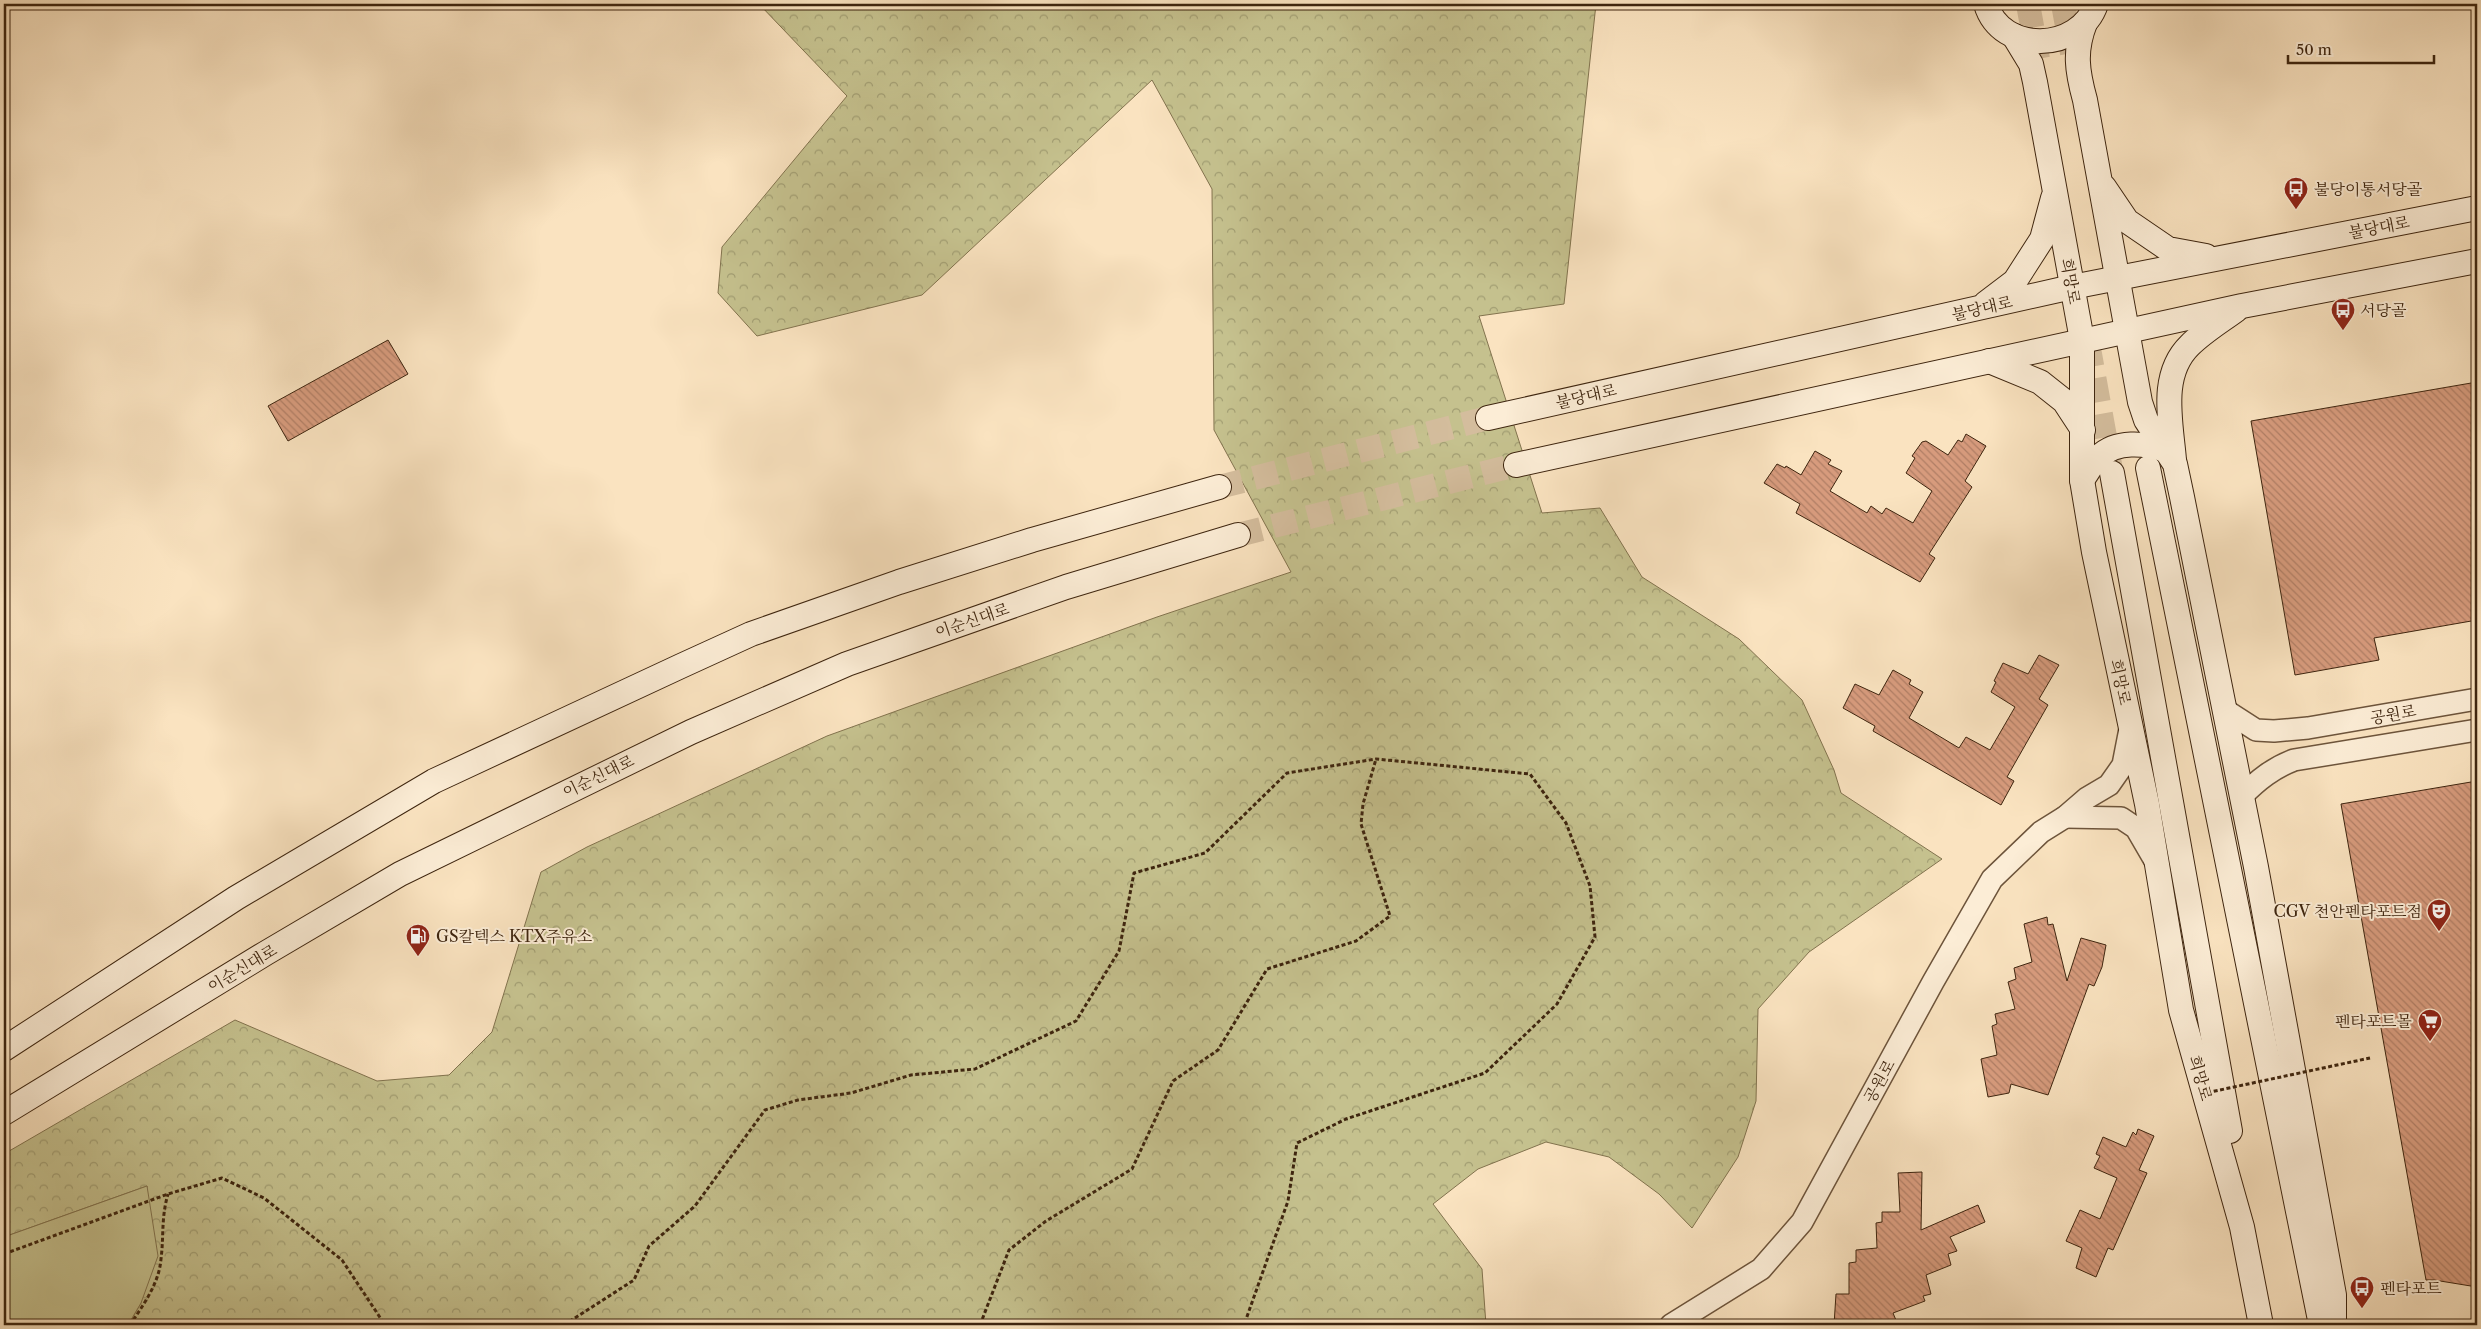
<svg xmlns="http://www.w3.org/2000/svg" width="2481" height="1329" font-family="'Libre Caslon Text','Noto Serif KR',serif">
  <defs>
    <pattern id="forest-crowns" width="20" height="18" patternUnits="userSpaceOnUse" patternTransform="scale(1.25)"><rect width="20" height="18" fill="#c5c18e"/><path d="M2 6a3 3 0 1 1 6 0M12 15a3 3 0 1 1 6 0" fill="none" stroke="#a19d72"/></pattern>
    <pattern id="building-back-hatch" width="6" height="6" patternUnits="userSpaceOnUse" patternTransform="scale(1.25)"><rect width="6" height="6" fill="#d79b7d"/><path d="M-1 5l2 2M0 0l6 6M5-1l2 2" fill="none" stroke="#b07e65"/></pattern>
  </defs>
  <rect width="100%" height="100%" fill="#fae3c0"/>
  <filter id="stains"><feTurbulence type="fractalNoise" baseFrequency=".004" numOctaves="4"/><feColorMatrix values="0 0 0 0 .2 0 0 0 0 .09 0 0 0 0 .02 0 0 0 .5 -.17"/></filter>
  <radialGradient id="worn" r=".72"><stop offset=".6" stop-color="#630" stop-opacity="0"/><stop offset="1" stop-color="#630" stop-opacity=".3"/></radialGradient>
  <polygon fill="url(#forest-crowns)" stroke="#82734e" points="759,4 1596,4 1564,304 1479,316 1542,513 1600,508 1642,577 1739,639 1802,700 1834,770 1841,793 1942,859 1809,952 1758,1009 1756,1101 1738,1157 1692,1228 1659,1194 1609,1157 1546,1142 1478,1169 1433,1204 1482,1269 1486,1325 128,1325 141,1303 147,1186 4,1237 4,1154 235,1020 377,1081 449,1075 492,1032 541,872 587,847 827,736 1157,617 1291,572 1214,430 1212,189 1152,80 922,295 757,336 718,293 722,247 847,96"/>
  <polygon fill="#c5c18e" stroke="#82734e" points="147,1186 158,1256 141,1303 128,1325 4,1325 4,1237"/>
  <g fill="url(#building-back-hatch)" stroke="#3e250f">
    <polygon points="388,340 408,374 288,441 268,406"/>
    <polygon points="2477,382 2477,620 2374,638 2379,660 2295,675 2251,421"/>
    <polygon points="1966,434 1986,446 1965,481 1972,487 1929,554 1935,558 1920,582 1796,513 1800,504 1764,483 1777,464 1785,468 1786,466 1801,475 1815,451 1831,460 1828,464 1842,471 1830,491 1867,513 1871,506 1882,514 1886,508 1913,523 1932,491 1906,473 1915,458 1912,456 1922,442 1926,441 1948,455 1958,440 1962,442"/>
    <polygon points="2039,655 2059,665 2039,699 2048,705 2007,777 2014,781 2001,805 1873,731 1875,726 1843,708 1855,684 1879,695 1893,670 1911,680 1909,684 1923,692 1909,718 1959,748 1966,737 1990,750 2015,707 1991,692 1996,682 1994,681 2003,663 2028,674"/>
    <polygon points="2477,781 2477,1287 2434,1280 2426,1280 2341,804"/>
    <polygon points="2047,917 2048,925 2053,924 2067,981 2081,938 2106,945 2102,967 2094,986 2089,984 2048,1095 2011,1084 2009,1093 1988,1097 1981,1059 1997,1055 1992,1026 1997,1024 1995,1014 2015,1009 2008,982 2016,979 2014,968 2032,962 2024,924"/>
    <polygon points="2138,1129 2154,1136 2139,1170 2147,1173 2113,1250 2108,1248 2096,1277 2076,1268 2082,1248 2066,1241 2080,1210 2100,1219 2117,1178 2094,1168 2100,1156 2096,1154 2103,1137 2126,1147 2133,1132 2136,1135"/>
    <polygon points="1922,1172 1921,1230 1978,1205 1985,1222 1950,1237 1957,1251 1948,1254 1951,1265 1926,1275 1931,1294 1923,1296 1925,1301 1893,1313 1898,1325 1834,1325 1836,1294 1849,1294 1849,1263 1856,1262 1856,1250 1877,1248 1876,1223 1882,1222 1882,1212 1900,1212 1898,1173"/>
  </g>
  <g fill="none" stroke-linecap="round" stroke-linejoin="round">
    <g stroke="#d4bd9d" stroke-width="24" stroke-dasharray="24 12" stroke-linecap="butt">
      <polyline points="2028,4 2038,59"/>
      <polyline points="2063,4 2072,53"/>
      <polyline points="2088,343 2111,470"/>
      <polyline points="1219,487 1488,418"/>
      <polyline points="1238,535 1516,465"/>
    </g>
    <defs>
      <g id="tertiary">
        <polyline points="2225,710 2256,730 2274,731 2308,728 2477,699"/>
        <path d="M2242,796C2258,780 2273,768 2294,760L2477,730"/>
        <polyline points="2065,817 2121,818 2136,828 2154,859"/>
        <polyline points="1671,1325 1761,1269 1802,1222 1933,982 1992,879 2041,832 2065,817 2087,798 2109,785 2123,765 2130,729"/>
      </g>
      <g id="secondary">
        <path d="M1986,4C2001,55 2080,52 2096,4"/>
        <path d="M2085,23C2074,51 2077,71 2085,100L2140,402L2146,420L2175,464L2182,497L2256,867L2334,1295V1325"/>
        <polyline points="2014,36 2031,64 2035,82 2082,340 2082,480 2094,552 2147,804 2181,1010 2242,1227 2261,1325"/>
        <polyline points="2104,187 2127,221 2168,249 2206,256"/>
        <polyline points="1986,303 2015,281 2042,239 2053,198"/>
        <polyline points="1989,361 2040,382 2064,401 2083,430"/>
        <polyline points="1488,418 2072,287 2477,208"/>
        <path d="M2174,460C2171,422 2159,375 2190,345C2203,332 2221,321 2236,310"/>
        <polyline points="1516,465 2242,306 2477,261"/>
        <polyline points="2148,468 2321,1325"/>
        <polyline points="2112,473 2230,1131"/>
        <path d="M2082,480C2088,472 2092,463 2099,457C2116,440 2145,443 2166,450"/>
        <polyline points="4,1049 236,898 434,781 681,666 751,634 899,582 1032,540 1219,487"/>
        <polyline points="4,1113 266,953 400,874 691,732 847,664 1066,587 1238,535"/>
      </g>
    </defs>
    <use href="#tertiary" stroke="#6d543b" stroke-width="24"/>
    <use href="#secondary" stroke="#3e250f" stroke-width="26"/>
    <g stroke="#3e250f" stroke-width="3" stroke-dasharray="4 2.5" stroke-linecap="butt">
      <polyline points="4,1254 168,1194 222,1178 264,1198 342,1260 385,1325"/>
      <path d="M130,1325C143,1305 159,1284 161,1259C164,1235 161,1218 168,1194"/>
      <polyline points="564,1325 634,1280 649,1246 695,1206 765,1110 798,1100 851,1093 911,1075 975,1069 1076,1021 1119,951 1134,873 1205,853 1287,773 1376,759 1530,774 1566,823 1590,886 1595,937 1557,1004 1485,1073 1346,1119 1297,1143 1288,1201 1244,1325"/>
      <polyline points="980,1325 1009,1250 1046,1221 1132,1169 1173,1081 1218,1050 1267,969 1356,941 1390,916 1361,824 1363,804 1376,759"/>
    </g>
    <use href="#tertiary" stroke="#fcedd6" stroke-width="21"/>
    <use href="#secondary" stroke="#fcedd6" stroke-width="24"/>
    <polyline stroke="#3e250f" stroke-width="3" stroke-dasharray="4 2.5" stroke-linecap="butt" points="2201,1094 2370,1058"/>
  </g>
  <defs>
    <symbol id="bus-pin" viewBox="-11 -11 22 30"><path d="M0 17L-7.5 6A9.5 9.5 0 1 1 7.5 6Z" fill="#8f2418" stroke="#fcedd6"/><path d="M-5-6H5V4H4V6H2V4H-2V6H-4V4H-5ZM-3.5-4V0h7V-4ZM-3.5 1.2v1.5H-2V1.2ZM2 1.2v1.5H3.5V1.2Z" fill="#fff"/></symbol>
    <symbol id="theatre-pin" viewBox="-11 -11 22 30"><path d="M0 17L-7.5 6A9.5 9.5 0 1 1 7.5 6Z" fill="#8f2418" stroke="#fcedd6"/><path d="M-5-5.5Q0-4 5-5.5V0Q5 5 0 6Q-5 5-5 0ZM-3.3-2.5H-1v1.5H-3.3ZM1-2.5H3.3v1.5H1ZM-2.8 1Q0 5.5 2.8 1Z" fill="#fff"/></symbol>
    <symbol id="fuel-pin" viewBox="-11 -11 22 30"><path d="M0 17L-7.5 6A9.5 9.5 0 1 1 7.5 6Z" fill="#8f2418" stroke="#fcedd6"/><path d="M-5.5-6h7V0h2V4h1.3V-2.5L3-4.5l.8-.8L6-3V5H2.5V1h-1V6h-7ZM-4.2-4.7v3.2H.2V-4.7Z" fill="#fff"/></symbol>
    <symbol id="supermarket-pin" viewBox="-11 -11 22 30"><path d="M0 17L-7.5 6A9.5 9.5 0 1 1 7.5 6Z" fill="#8f2418" stroke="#fcedd6"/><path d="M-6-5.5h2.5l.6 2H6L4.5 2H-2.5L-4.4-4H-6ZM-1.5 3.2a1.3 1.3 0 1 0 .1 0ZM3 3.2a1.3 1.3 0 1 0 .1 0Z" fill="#fff"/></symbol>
  </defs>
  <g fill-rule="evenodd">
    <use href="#bus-pin" x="2282" y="175" width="28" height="38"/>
    <use href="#bus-pin" x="2329" y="296" width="28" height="38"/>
    <use href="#theatre-pin" x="2425" y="897" width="28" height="38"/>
    <use href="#fuel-pin" x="404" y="922" width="28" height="38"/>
    <use href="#supermarket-pin" x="2416" y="1007" width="28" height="38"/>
    <use href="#bus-pin" x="2348" y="1274" width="28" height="38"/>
  </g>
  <g text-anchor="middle" stroke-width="4" stroke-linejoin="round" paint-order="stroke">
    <g font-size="16" fill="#3e250f" stroke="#fcedd6" text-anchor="start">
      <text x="2314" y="195">불당이통서당골</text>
      <text x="2360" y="316">서당골</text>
      <text x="2422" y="917" text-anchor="end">CGV 천안펜타포트점</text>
      <text x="436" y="942">GS칼텍스 KTX주유소</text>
      <text x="2412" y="1027" text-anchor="end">펜타포트몰</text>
      <text x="2380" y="1294">펜타포트</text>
    </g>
    <g font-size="16" fill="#3e250f" stroke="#fcedd6">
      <text transform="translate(2379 227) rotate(-11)" y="6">불당대로</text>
      <text transform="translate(2071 281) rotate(80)" y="6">희망로</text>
      <text transform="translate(1982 308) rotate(-13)" y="6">불당대로</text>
      <text transform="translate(1586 396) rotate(-13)" y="6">불당대로</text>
      <text transform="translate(972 620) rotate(-19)" y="6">이순신대로</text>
      <text transform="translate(2121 682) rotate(78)" y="6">희망로</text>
      <text transform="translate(2393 714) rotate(-10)" y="6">공원로</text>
      <text transform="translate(598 776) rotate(-26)" y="6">이순신대로</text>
      <text transform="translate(242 968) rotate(-31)" y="6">이순신대로</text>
      <text transform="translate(2201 1078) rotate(74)" y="6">희망로</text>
      <text transform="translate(1879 1081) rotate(-61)" y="6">공원로</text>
    </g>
  </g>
  <rect width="2481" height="1329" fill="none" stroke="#fae3c0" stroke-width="20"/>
  <rect x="5" y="5" width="2471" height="1319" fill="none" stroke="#3e250f" stroke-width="2.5"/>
  <rect x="10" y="10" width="2461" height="1309" fill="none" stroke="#3e250f"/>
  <path d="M2288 55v8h146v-8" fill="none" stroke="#3e250f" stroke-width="2.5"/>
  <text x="2296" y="55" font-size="15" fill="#3e250f" stroke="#fcedd6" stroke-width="4" paint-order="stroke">50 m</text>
  <rect width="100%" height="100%" filter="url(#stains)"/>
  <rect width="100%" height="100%" fill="url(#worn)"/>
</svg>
